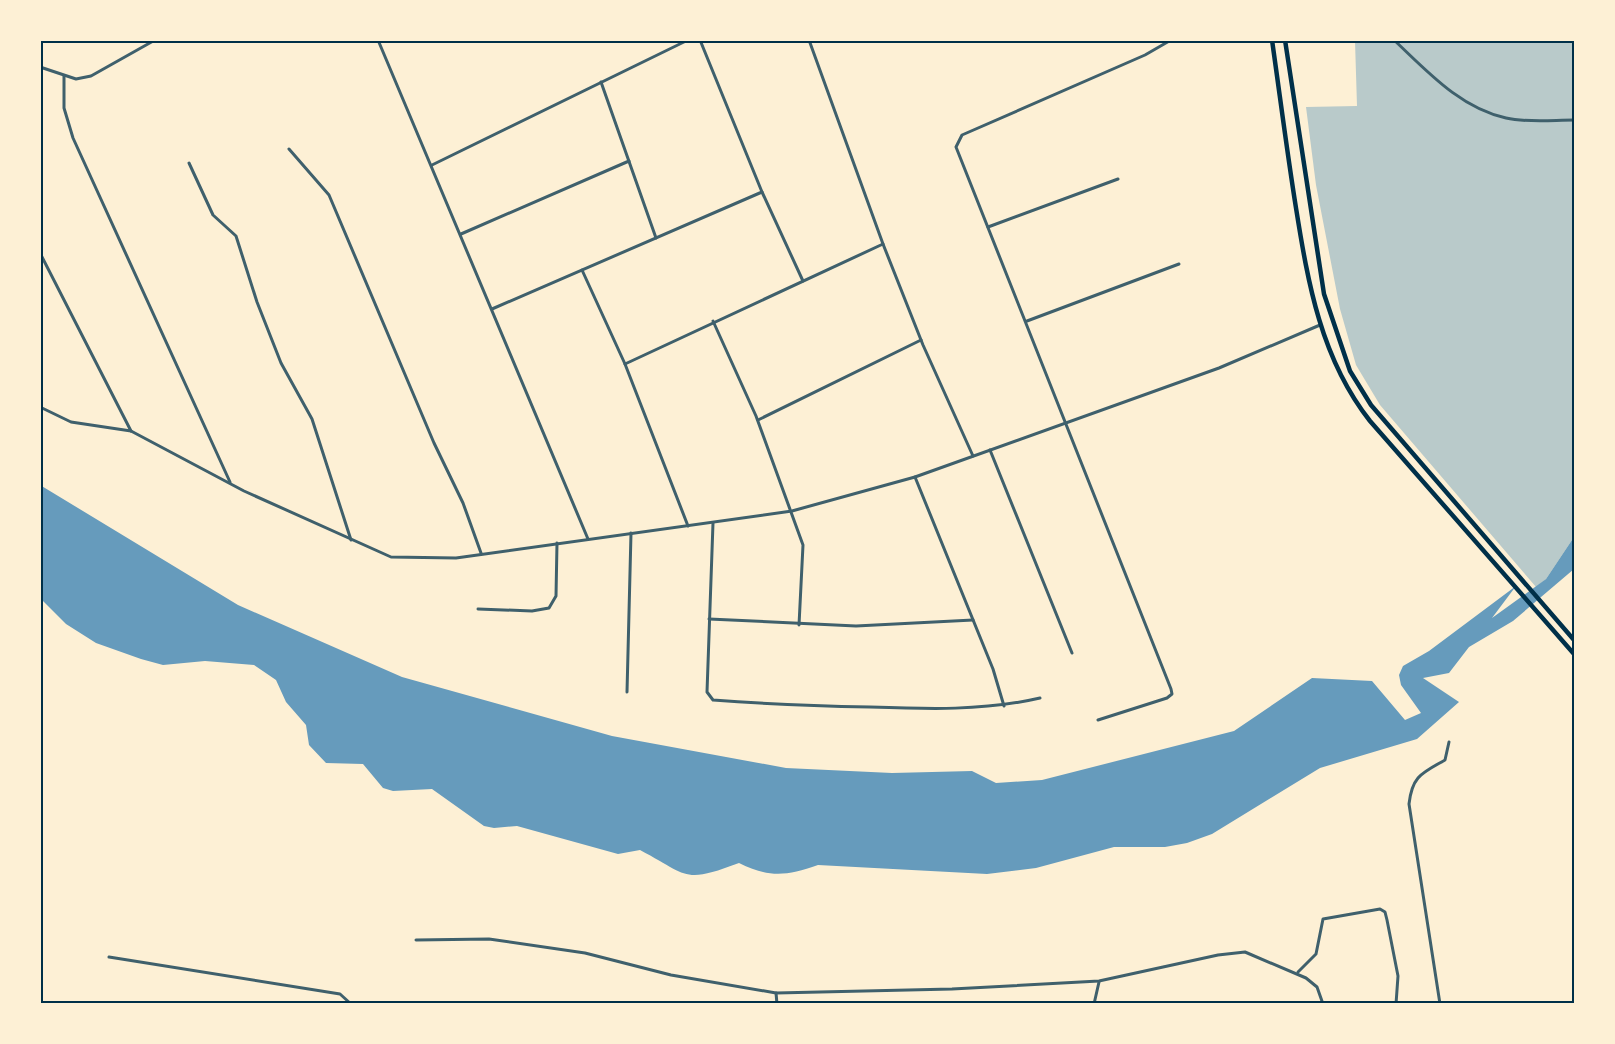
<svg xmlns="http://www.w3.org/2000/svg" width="1615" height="1044" font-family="'Noto Serif',serif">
  <rect width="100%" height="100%" fill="#fdf0d5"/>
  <polygon fill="#b9caca" points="1355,41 1574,41 1574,537 1546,579 1536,587 1380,405 1356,365 1340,309 1316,185 1306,107 1357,106"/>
  <path fill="#669bbc" d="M40,485L238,605L402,677L612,736L786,768L892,773L972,771L996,783L1042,780L1234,731L1312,678L1372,681L1405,720L1421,713L1401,685L1399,675L1403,666L1429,651L1516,586L1492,618L1546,579L1574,537V569L1513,621L1469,647L1449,673L1423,678L1459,702L1417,739L1320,768L1212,834L1187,843L1165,847H1114L1036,868L987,874L818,865C786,876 770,878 739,863C683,884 689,876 640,850L618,854L517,826L494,828L484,826L432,789L393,791L383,788L363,764L326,763L309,745L306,725L286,702L276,680L254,665L205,661L163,665L141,659L96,643L66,624L41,599Z"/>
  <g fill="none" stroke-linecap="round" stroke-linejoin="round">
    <g stroke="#3f606c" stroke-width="3">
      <polyline points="378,40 588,539"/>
      <polyline points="700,40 762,192 803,281"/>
      <polyline points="809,40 883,244 923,345 973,456"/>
      <path d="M1394,40C1427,71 1460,108 1506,118C1527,123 1553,120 1574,120"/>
      <polyline points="40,67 76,79 91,76 155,40"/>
      <polyline points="64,76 64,108 73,138 230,482"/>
      <polyline points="601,82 656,238"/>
      <polyline points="289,149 329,195 434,443 463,503 481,553"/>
      <polyline points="189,163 213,215 236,236 257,302 281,363 312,419 351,540"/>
      <polyline points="432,165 688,40"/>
      <polyline points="988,227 1118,179"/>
      <polyline points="461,234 629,161"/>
      <polyline points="40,253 131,431"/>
      <polyline points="582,270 625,364 688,526"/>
      <polyline points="492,309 762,192"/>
      <polyline points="713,321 756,416 803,545 799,625"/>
      <polyline points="1027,321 1179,264"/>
      <polyline points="625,364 883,244"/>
      <polyline points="40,407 71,422 131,431 244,491 391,557 456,558 792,511 915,477 1219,368 1320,325"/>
      <polyline points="758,420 921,340"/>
      <polyline points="990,450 1072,653"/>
      <polyline points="915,477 993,669 1004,706"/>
      <path d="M713,523L707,692L713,700C765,704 818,706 870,707C927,709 984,711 1040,698"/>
      <polyline points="478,609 532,611 549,608 556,596 557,543"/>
      <polyline points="709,619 856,626 973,620"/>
      <polyline points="627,692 631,533"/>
      <polyline points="1098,720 1167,698 1172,694 1171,689 956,147 962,135 1145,55 1171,40"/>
      <polyline points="416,940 489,939 585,953 671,975 776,993 952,989 1099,981 1218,955 1245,952 1306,978 1317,987 1323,1004"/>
      <polyline points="109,957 340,994 351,1004"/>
      <polyline points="1298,972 1316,954 1323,919 1380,909 1385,912 1387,920 1398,976 1396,1004"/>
      <polyline points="776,993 777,1004"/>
      <polyline points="1094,1004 1099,982"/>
      <path d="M1440,1004L1409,804C1412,776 1422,773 1445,760L1449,742"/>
    </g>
    <g stroke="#003049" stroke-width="4.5">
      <path d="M1272,40C1280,96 1287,152 1296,208C1308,283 1321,359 1370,421L1574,654"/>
      <polyline points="1285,40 1324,294 1350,371 1371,405 1574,640"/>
    </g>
  </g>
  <rect width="1615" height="1044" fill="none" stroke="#fdf0d5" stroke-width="84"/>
  <rect x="42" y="42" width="1531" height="960" fill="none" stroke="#003049" stroke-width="2"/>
</svg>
